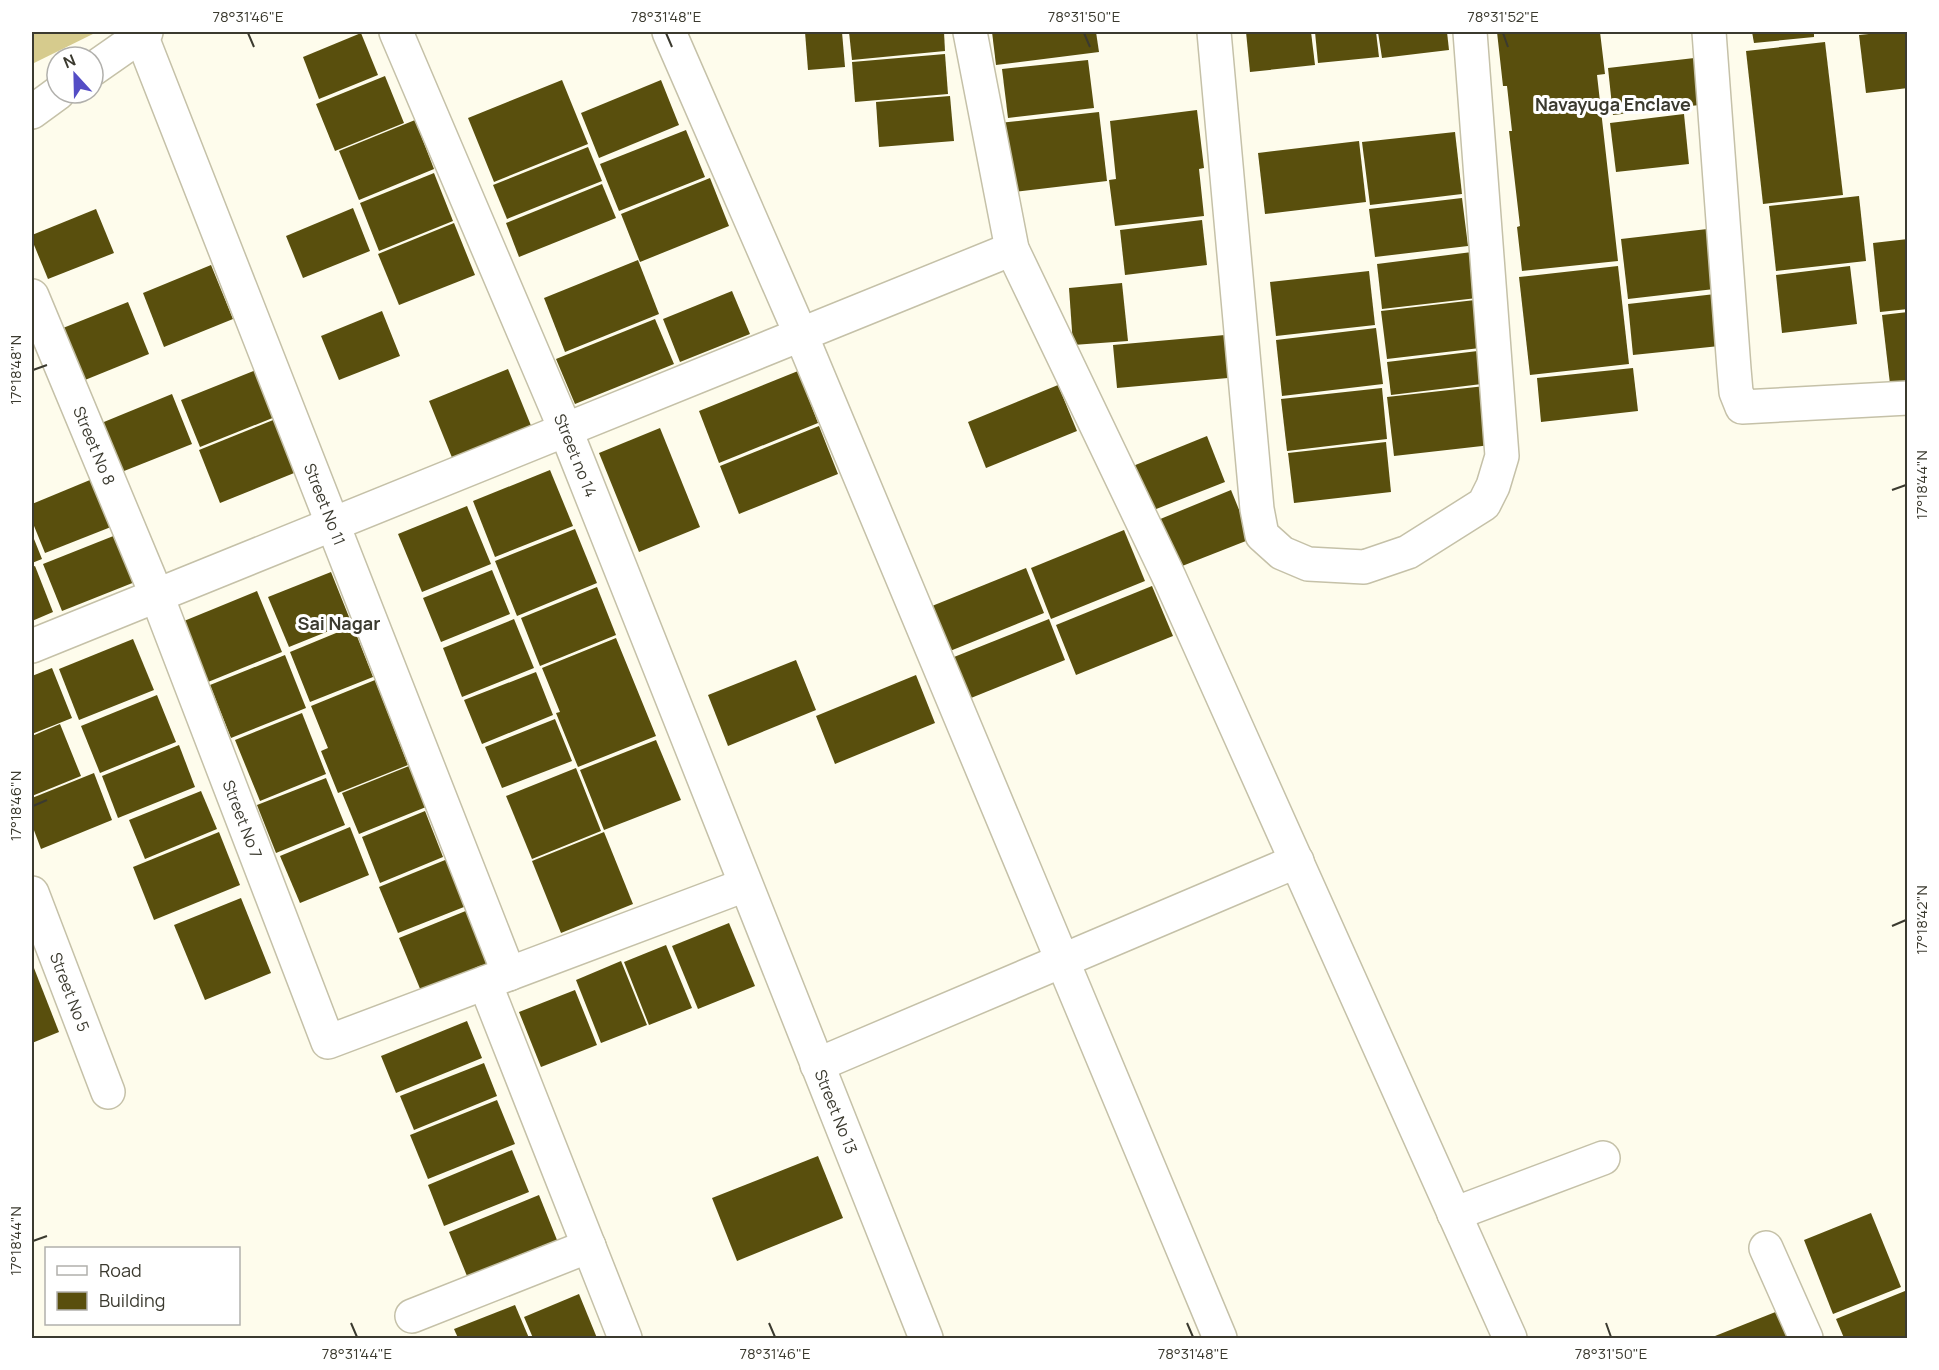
<svg xmlns="http://www.w3.org/2000/svg" width="1939" height="1370" font-family="Manrope,sans-serif">
  <rect width="100%" height="100%" fill="#fefcec"/>
  <polygon fill="#d6cb8d" points="32,32 97,32 32,64"/>
  <g fill="#594f0d">
    <polygon points="805,32 842,32 845,67 808,70"/>
    <polygon points="849,32 944,32 945,51 852,60"/>
    <polygon points="992,32 1096,32 1099,52 996,65"/>
    <polygon points="1246,32 1311,32 1315,65 1250,72"/>
    <polygon points="1315,32 1376,32 1379,57 1318,63"/>
    <polygon points="1378,32 1447,32 1449,50 1382,58"/>
    <polygon points="1497,32 1600,32 1605,74 1597,75 1618,261 1522,271 1517,227 1520,226 1509,131 1512,131 1507,86 1503,86"/>
    <polygon points="1752,32 1814,32 1814,37 1754,43"/>
    <polygon points="1888,32 1908,32 1908,88 1866,93 1859,35"/>
    <polygon points="361,33 378,75 319,99 303,57"/>
    <polygon points="1825,42 1843,195 1763,204 1746,51"/>
    <polygon points="945,54 948,94 855,102 852,62"/>
    <polygon points="1703,57 1708,104 1613,115 1608,68"/>
    <polygon points="1088,60 1094,108 1008,118 1002,69"/>
    <polygon points="385,76 404,123 335,151 316,104"/>
    <polygon points="562,80 588,144 494,182 468,118"/>
    <polygon points="661,80 679,125 599,158 581,113"/>
    <polygon points="950,96 954,141 879,147 876,102"/>
    <polygon points="1197,110 1204,168 1199,169 1204,216 1115,226 1109,180 1116,179 1110,121"/>
    <polygon points="1099,112 1107,181 1006,193 999,123"/>
    <polygon points="1684,114 1689,164 1616,172 1610,123"/>
    <polygon points="415,120 434,169 359,200 339,151"/>
    <polygon points="686,130 705,177 619,211 600,164"/>
    <polygon points="1455,132 1462,194 1370,205 1362,142"/>
    <polygon points="1359,141 1366,202 1265,214 1258,153"/>
    <polygon points="588,147 602,181 507,219 493,185"/>
    <polygon points="434,173 453,221 379,251 360,203"/>
    <polygon points="710,178 729,226 640,262 621,214"/>
    <polygon points="602,184 616,218 519,257 506,223"/>
    <polygon points="1859,196 1866,261 1776,271 1769,206"/>
    <polygon points="1462,198 1468,246 1375,257 1369,209"/>
    <polygon points="353,208 370,251 303,278 286,236"/>
    <polygon points="96,209 114,253 48,279 32,240 32,235"/>
    <polygon points="1202,220 1207,265 1125,275 1120,230"/>
    <polygon points="454,223 475,275 399,305 378,254"/>
    <polygon points="1716,228 1723,288 1628,299 1621,239"/>
    <polygon points="1908,239 1908,309 1880,312 1873,243"/>
    <polygon points="1472,252 1477,298 1382,309 1377,264"/>
    <polygon points="638,260 659,314 565,352 544,298"/>
    <polygon points="211,265 233,319 164,347 143,293"/>
    <polygon points="1618,266 1629,364 1530,375 1519,277"/>
    <polygon points="1850,266 1857,324 1782,333 1776,275"/>
    <polygon points="1369,271 1375,325 1276,336 1270,282"/>
    <polygon points="1122,283 1128,341 1073,345 1069,288"/>
    <polygon points="732,291 750,334 680,362 663,319"/>
    <polygon points="1724,293 1729,345 1633,355 1628,304"/>
    <polygon points="1475,300 1480,348 1387,359 1381,311"/>
    <polygon points="128,302 149,354 85,380 63,328"/>
    <polygon points="382,311 400,356 339,380 321,336"/>
    <polygon points="1908,312 1908,382 1890,384 1882,315"/>
    <polygon points="655,319 674,364 575,404 556,359"/>
    <polygon points="1376,328 1383,384 1282,396 1276,340"/>
    <polygon points="1225,335 1228,378 1117,388 1113,345"/>
    <polygon points="1486,350 1490,383 1391,395 1387,362"/>
    <polygon points="1633,368 1638,411 1541,422 1537,378"/>
    <polygon points="508,369 532,428 453,460 429,401"/>
    <polygon points="256,370 275,417 200,447 181,400"/>
    <polygon points="798,371 818,423 719,463 699,411"/>
    <polygon points="1058,385 1077,431 986,468 968,422"/>
    <polygon points="1485,386 1491,445 1394,456 1387,397"/>
    <polygon points="1382,388 1387,439 1287,451 1281,399"/>
    <polygon points="172,394 192,444 119,473 99,424"/>
    <polygon points="283,416 304,469 220,503 199,450"/>
    <polygon points="819,426 838,474 739,514 720,466"/>
    <polygon points="660,428 700,527 639,552 599,453"/>
    <polygon points="1207,436 1225,482 1146,513 1128,468"/>
    <polygon points="1386,442 1391,492 1294,503 1288,453"/>
    <polygon points="550,470 573,526 495,557 473,501"/>
    <polygon points="102,475 121,523 45,553 32,521 32,504"/>
    <polygon points="1231,490 1251,539 1172,570 1153,522"/>
    <polygon points="467,506 491,564 422,592 398,534"/>
    <polygon points="575,529 597,583 517,616 495,561"/>
    <polygon points="1124,530 1145,581 1051,619 1031,568"/>
    <polygon points="126,531 145,578 62,611 43,564"/>
    <polygon points="32,534 42,559 32,563"/>
    <polygon points="35,566 53,612 32,621 32,567"/>
    <polygon points="1026,568 1044,613 950,651 932,606"/>
    <polygon points="492,570 510,614 441,642 423,598"/>
    <polygon points="331,572 351,622 289,647 268,597"/>
    <polygon points="1152,586 1173,636 1076,675 1056,625"/>
    <polygon points="597,587 616,635 540,666 521,618"/>
    <polygon points="257,591 282,652 208,682 184,621"/>
    <polygon points="514,619 534,668 462,697 443,648"/>
    <polygon points="1049,619 1065,660 971,698 954,657"/>
    <polygon points="353,626 373,677 310,702 290,652"/>
    <polygon points="616,638 656,736 578,767 556,713 560,712 542,668"/>
    <polygon points="133,639 154,690 79,720 59,669"/>
    <polygon points="285,655 306,708 231,738 210,685"/>
    <polygon points="796,660 816,710 728,746 708,695"/>
    <polygon points="52,668 72,718 32,734 32,676"/>
    <polygon points="536,672 553,715 482,744 464,700"/>
    <polygon points="916,675 935,723 835,764 816,716"/>
    <polygon points="375,680 408,765 338,793 321,751 328,748 311,706"/>
    <polygon points="157,695 176,742 100,773 81,726"/>
    <polygon points="302,713 326,774 260,801 235,740"/>
    <polygon points="555,719 572,761 502,788 485,747"/>
    <polygon points="60,724 81,776 32,796 32,736"/>
    <polygon points="656,740 681,800 604,830 580,770"/>
    <polygon points="179,745 195,787 118,818 102,776"/>
    <polygon points="409,766 426,807 359,834 342,793"/>
    <polygon points="576,768 601,831 532,859 506,796"/>
    <polygon points="94,773 112,820 41,849 32,825 32,798"/>
    <polygon points="326,778 345,825 276,853 257,805"/>
    <polygon points="201,791 217,829 145,859 129,820"/>
    <polygon points="425,811 443,857 380,883 362,837"/>
    <polygon points="350,827 369,875 300,903 280,856"/>
    <polygon points="219,832 240,885 154,920 133,867"/>
    <polygon points="604,832 633,904 561,933 532,861"/>
    <polygon points="450,858 469,905 398,933 379,887"/>
    <polygon points="241,898 271,973 205,1000 174,925"/>
    <polygon points="473,908 495,962 421,991 399,938"/>
    <polygon points="729,923 755,986 698,1009 672,946"/>
    <polygon points="666,945 692,1008 649,1025 624,962"/>
    <polygon points="621,961 647,1025 601,1043 576,980"/>
    <polygon points="32,963 59,1032 32,1043"/>
    <polygon points="575,990 597,1045 541,1067 519,1012"/>
    <polygon points="467,1021 482,1058 396,1093 381,1056"/>
    <polygon points="484,1063 497,1096 414,1130 400,1096"/>
    <polygon points="497,1100 515,1144 428,1179 410,1135"/>
    <polygon points="512,1150 529,1192 444,1226 428,1185"/>
    <polygon points="818,1156 843,1218 737,1261 712,1198"/>
    <polygon points="539,1195 557,1240 467,1276 449,1232"/>
    <polygon points="1871,1213 1901,1287 1833,1314 1804,1240"/>
    <polygon points="1905,1291 1908,1298 1908,1338 1844,1338 1836,1319"/>
    <polygon points="579,1294 597,1338 533,1338 524,1317"/>
    <polygon points="515,1305 529,1338 458,1338 454,1329"/>
    <polygon points="1778,1311 1789,1338 1710,1338"/>
  </g>
  <g fill="none" stroke-linecap="round" stroke-linejoin="round">
    <defs>
      <g id="minor">
        <path id="s1" d="M396,32L566,431L926,1338"/>
        <polyline points="669,32 801,335 1220,1338"/>
        <polyline points="970,32 1012,249 1170,579 1510,1338"/>
        <polyline points="1214,32 1257,509 1262,535 1282,553 1308,564 1364,567 1408,552 1484,504 1493,486 1502,456 1470,32"/>
        <polyline points="1709,32 1734,369 1736,392 1742,407 1908,398"/>
        <path id="s2" d="M141,35L509,974"/>
        <polyline points="93,69 146,32"/>
        <polyline points="32,112 58,93"/>
        <path id="s3" d="M32,296L157,596L328,1042L745,885"/>
        <polyline points="32,646 1012,249"/>
        <path id="s4" d="M32,893L108,1092"/>
        <polyline points="485,983 625,1338"/>
        <polyline points="817,1065 1297,861"/>
        <polyline points="1454,1214 1603,1158"/>
        <polyline points="1766,1248 1806,1338"/>
        <polyline points="412,1316 589,1246"/>
      </g>
    </defs>
    <use href="#minor" stroke="#c5c1a8" stroke-width="36"/>
    <use href="#minor" stroke="#fff" stroke-width="33"/>
  </g>
  <path fill="none" stroke="#3b3a2f" stroke-width="2" d="M248,33L254,47M666,33L672,47M1084,33L1090,47M1503,33L1508,47M33,370L47,365M1892,490L1906,485M33,806L47,800M1892,926L1906,920M33,1241L47,1236M351,1323L357,1337M769,1323L775,1337M1187,1323L1193,1337M1606,1323L1611,1337"/>
  <g text-anchor="middle" stroke-width="6" stroke-linejoin="round" paint-order="stroke">
    <g font-size="16" fill="#3b3a2f" stroke="#fff">
      <text dy="6" stroke="none"><textPath href="#s3" startOffset="162">Street No 8</textPath></text>
      <text dy="6" stroke="none"><textPath href="#s1" startOffset="460">Street no 14</textPath></text>
      <text dy="6" stroke="none"><textPath href="#s2" startOffset="504">Street No 11</textPath></text>
      <text dy="6" stroke="none"><textPath href="#s3" startOffset="564">Street No 7</textPath></text>
      <text dy="6" stroke="none"><textPath href="#s4" startOffset="106">Street No 5</textPath></text>
      <text dy="6" stroke="none"><textPath href="#s1" startOffset="1166">Street No 13</textPath></text>
    </g>
    <g font-size="18" font-weight="bold" fill="#3b3a2f" stroke="#fff">
      <text x="1613" y="111">Navayuga Enclave</text>
      <text x="339" y="630">Sai Nagar</text>
    </g>
  </g>
  <rect width="1939" height="1370" fill="none" stroke="#ffffff" stroke-width="66"/>
  <rect x="45" y="1247" width="195" height="78" fill="#ffffff" stroke="#b1b0ac" stroke-width="1.5"/>
  <rect x="57" y="1266" width="30" height="9" fill="#ffffff" stroke="#b1b0ac" stroke-width="1.5"/>
  <text x="99" y="1277" font-size="18" fill="#3b3a2f">Road</text>
  <rect x="57" y="1292" width="30" height="18" fill="#594f0d" stroke="#b1b0ac" stroke-width="1.5"/>
  <text x="99" y="1307" font-size="18" fill="#3b3a2f">Building</text>
  <g transform="translate(75 75) rotate(338)"><circle r="28" fill="#ffffff" stroke="#b1b0ac" stroke-width="1.5"/>
  <path d="M0-4.5L10 22L0 15L-10 22Z" fill="#544dc5"/>
  <text y="-9" font-size="16" font-weight="bold" text-anchor="middle" fill="#3b3a2f">N</text>
  </g>
  <rect x="33" y="33" width="1873" height="1304" fill="none" stroke="#3b3a2f" stroke-width="2"/>
  <g font-size="15" text-anchor="middle" fill="#3b3a2f">
    <text x="248" y="22">78°31'46"E</text>
    <text x="666" y="22">78°31'48"E</text>
    <text x="1084" y="22">78°31'50"E</text>
    <text x="1503" y="22">78°31'52"E</text>
    <text transform="translate(16 370) rotate(-90)" y="5">17°18'48"N</text>
    <text transform="translate(1922 485) rotate(-90)" y="5">17°18'44"N</text>
    <text transform="translate(16 806) rotate(-90)" y="5">17°18'46"N</text>
    <text transform="translate(1922 920) rotate(-90)" y="5">17°18'42"N</text>
    <text transform="translate(16 1241) rotate(-90)" y="5">17°18'44"N</text>
    <text x="357" y="1359">78°31'44"E</text>
    <text x="775" y="1359">78°31'46"E</text>
    <text x="1193" y="1359">78°31'48"E</text>
    <text x="1611" y="1359">78°31'50"E</text>
  </g>
</svg>
